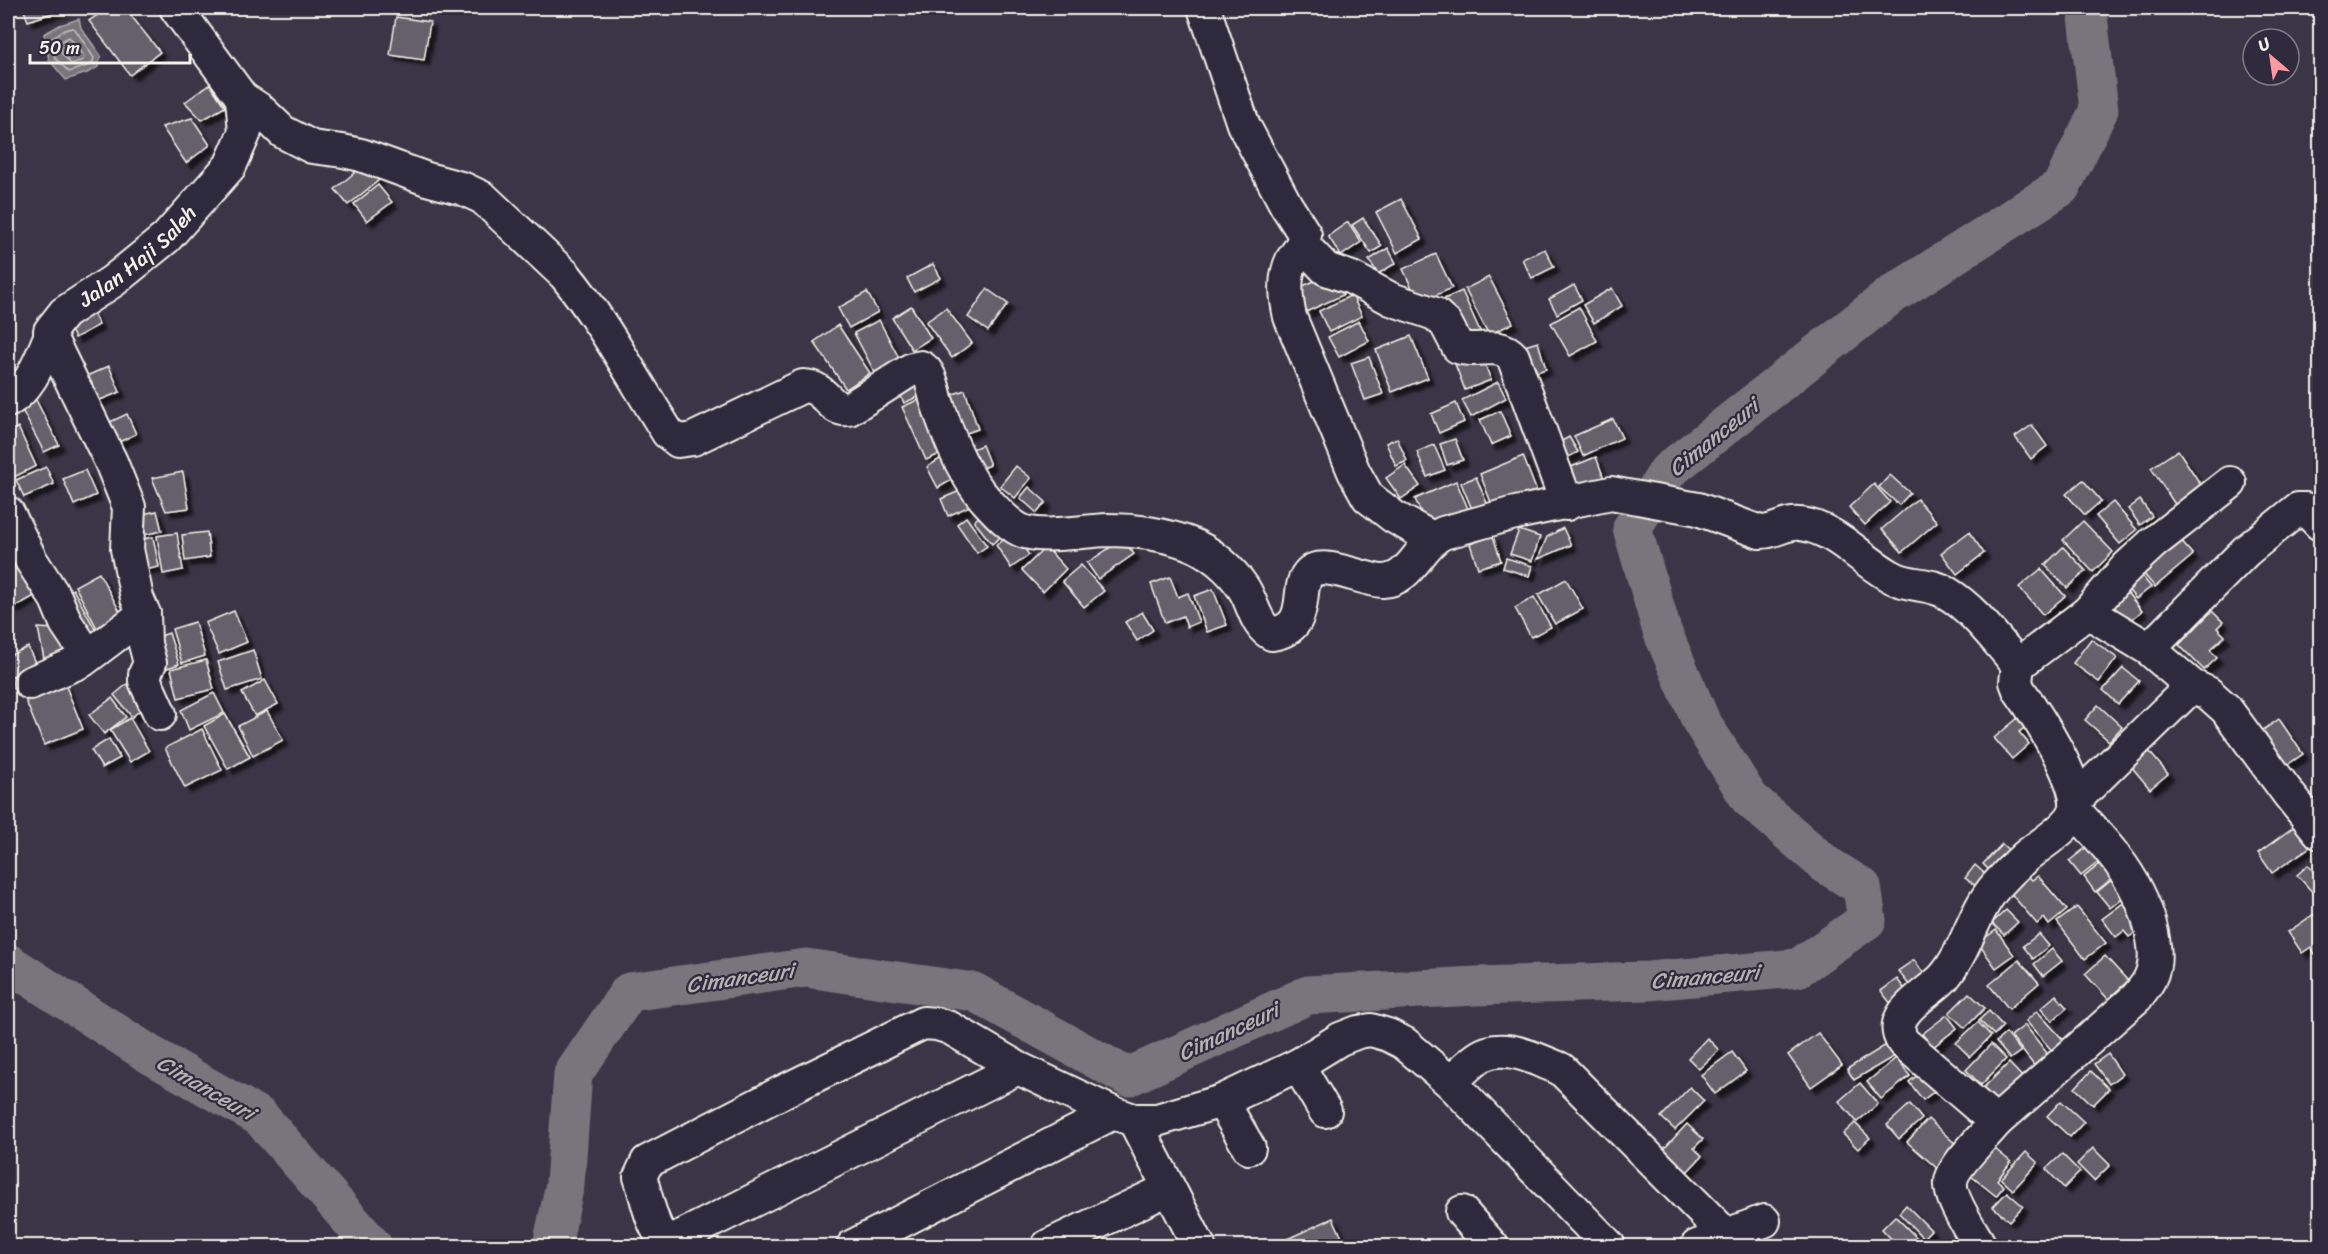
<svg xmlns="http://www.w3.org/2000/svg" width="2328" height="1254" font-family="Sriracha,sans-serif">
  <defs>
    <filter id="shadow"><feDropShadow dx="5.5" dy="5.5" stdDeviation="1.5" flood-color="#0009"/></filter>
  </defs>
  <rect width="100%" height="100%" fill="#3b3647"/>
  <filter id="ink" filterUnits="userSpaceOnUse"><feTurbulence type="fractalNoise" baseFrequency=".0167" numOctaves="2"/><feDisplacementMap in="SourceGraphic" scale="12" xChannelSelector="R" yChannelSelector="G"/><feConvolveMatrix kernelMatrix="1 2 1 2 8 2 1 2 1" color-interpolation-filters="sRGB"/></filter>
  <g filter="url(#ink)">
    <polygon fill="#78747b" stroke="#aaa6a7" stroke-width="1.5" points="79,19 81,28 101,56 98,67 87,73 66,80 49,60 44,34 60,25"/>
    <g fill="none" stroke-linecap="round" stroke-linejoin="round">
      <g stroke="#c2bfbc" stroke-width="1.5">
        <polygon points="72,28 75,29 94,58 92,64 69,72 55,58 51,39 62,31"/>
        <polygon points="69,37 84,56 83,60 71,64 62,54 60,42"/>
      </g>
      <g stroke="#78747b" stroke-width="39">
        <polyline points="8,963 149,1054 260,1117 373,1246"/>
        <polyline points="552,1246 565,1184 573,1074 629,992 806,968 974,992 1128,1077 1308,995 1476,986 1648,981 1798,968 1867,920 1862,887 1825,864 1749,798 1701,721 1662,631 1632,528 1668,471 1890,296 2061,187 2099,110 2087,8"/>
      </g>
    </g>
    <g fill="#65616c" stroke="#f4f1e8" stroke-width="1.5" filter="url(#shadow)">
      <polygon points="23,8 61,8 62,10 28,21"/>
      <polygon points="107,8 125,8 160,52 130,75 89,21"/>
      <polygon points="396,17 430,22 424,60 390,55"/>
      <polygon points="210,84 225,107 202,120 185,102"/>
      <polygon points="192,118 210,145 186,163 162,127"/>
      <polygon points="366,163 379,180 348,205 335,189"/>
      <polygon points="378,185 392,202 367,221 354,204"/>
      <polygon points="1401,199 1422,239 1397,253 1376,212"/>
      <polygon points="1363,218 1382,246 1371,253 1352,225"/>
      <polygon points="1348,222 1361,242 1341,256 1328,236"/>
      <polygon points="1388,248 1396,263 1378,274 1369,260"/>
      <polygon points="1545,249 1554,267 1532,278 1522,259"/>
      <polygon points="1436,254 1452,288 1419,303 1403,269"/>
      <polygon points="933,264 941,278 914,292 907,278"/>
      <polygon points="1333,273 1343,295 1306,312 1296,289"/>
      <polygon points="1489,277 1513,323 1489,335 1465,289"/>
      <polygon points="1574,285 1582,300 1557,314 1549,299"/>
      <polygon points="1612,288 1622,306 1594,323 1583,305"/>
      <polygon points="987,289 1008,304 988,331 968,317"/>
      <polygon points="1462,291 1480,331 1460,340 1442,300"/>
      <polygon points="867,292 878,312 849,328 838,308"/>
      <polygon points="1352,295 1362,316 1329,332 1319,311"/>
      <polygon points="911,306 931,338 912,350 892,318"/>
      <polygon points="1579,307 1597,341 1570,356 1551,323"/>
      <polygon points="946,308 972,343 952,358 926,322"/>
      <polygon points="92,311 99,325 75,338 68,324"/>
      <polygon points="879,320 901,362 876,375 854,333"/>
      <polygon points="1359,321 1369,341 1339,357 1328,337"/>
      <polygon points="838,325 870,373 846,389 814,342"/>
      <polygon points="1411,336 1428,378 1392,392 1376,350"/>
      <polygon points="1538,342 1546,369 1527,375 1518,348"/>
      <polygon points="1481,354 1491,380 1465,390 1455,364"/>
      <polygon points="1369,357 1383,394 1365,400 1351,363"/>
      <polygon points="109,366 120,392 90,404 80,379"/>
      <polygon points="915,376 924,394 904,403 896,385"/>
      <polygon points="1498,382 1506,398 1471,417 1462,400"/>
      <polygon points="965,390 978,429 952,438 939,399"/>
      <polygon points="927,396 952,449 926,460 902,407"/>
      <polygon points="35,398 59,445 44,452 20,406"/>
      <polygon points="1456,403 1464,422 1439,433 1431,414"/>
      <polygon points="1500,411 1511,436 1491,445 1480,420"/>
      <polygon points="127,414 136,434 106,448 97,428"/>
      <polygon points="1613,419 1622,438 1583,456 1574,436"/>
      <polygon points="2032,425 2047,446 2031,459 2015,437"/>
      <polygon points="18,427 36,466 8,480 8,432"/>
      <polygon points="1569,437 1578,452 1557,463 1549,448"/>
      <polygon points="1397,438 1407,461 1396,466 1386,443"/>
      <polygon points="1455,439 1463,460 1447,465 1440,444"/>
      <polygon points="982,445 990,465 972,473 963,453"/>
      <polygon points="1434,445 1445,470 1427,477 1417,452"/>
      <polygon points="2178,450 2203,488 2176,506 2151,468"/>
      <polygon points="1523,456 1537,492 1494,510 1480,474"/>
      <polygon points="943,457 955,478 938,488 927,467"/>
      <polygon points="1596,457 1605,481 1580,491 1571,467"/>
      <polygon points="1405,465 1420,486 1401,499 1386,478"/>
      <polygon points="1016,466 1031,478 1015,498 1000,486"/>
      <polygon points="46,467 54,484 24,497 16,480"/>
      <polygon points="85,470 96,495 74,505 63,479"/>
      <polygon points="183,472 189,508 166,511 152,478"/>
      <polygon points="1890,475 1910,493 1899,505 1879,487"/>
      <polygon points="1476,477 1489,508 1474,514 1461,483"/>
      <polygon points="2083,480 2101,501 2085,515 2066,494"/>
      <polygon points="1456,481 1469,511 1428,528 1415,499"/>
      <polygon points="1874,484 1890,502 1865,525 1849,507"/>
      <polygon points="1029,487 1046,502 1037,513 1020,498"/>
      <polygon points="967,488 974,504 948,516 941,499"/>
      <polygon points="1917,499 1937,522 1902,552 1882,529"/>
      <polygon points="2140,500 2152,516 2140,525 2128,509"/>
      <polygon points="2113,502 2137,530 2120,544 2096,516"/>
      <polygon points="987,510 1005,533 992,544 974,521"/>
      <polygon points="157,511 162,531 138,536 134,516"/>
      <polygon points="966,517 987,546 977,553 957,524"/>
      <polygon points="2083,521 2113,552 2093,572 2063,540"/>
      <polygon points="1563,528 1571,545 1538,559 1547,537"/>
      <polygon points="1519,530 1540,537 1532,561 1510,554"/>
      <polygon points="207,532 210,557 185,561 182,535"/>
      <polygon points="1969,532 1984,553 1957,574 1941,553"/>
      <polygon points="2173,532 2193,555 2155,587 2135,564"/>
      <polygon points="177,533 183,570 163,574 157,536"/>
      <polygon points="1014,533 1029,555 1011,568 996,545"/>
      <polygon points="1493,536 1501,561 1478,568 1470,544"/>
      <polygon points="153,537 159,567 135,572 129,542"/>
      <polygon points="1123,539 1134,554 1098,579 1087,563"/>
      <polygon points="1046,547 1066,569 1043,592 1022,570"/>
      <polygon points="2063,547 2086,571 2067,588 2045,565"/>
      <polygon points="21,557 40,593 13,608 8,597 8,564"/>
      <polygon points="1506,558 1532,566 1529,576 1503,568"/>
      <polygon points="1081,565 1104,591 1084,607 1062,581"/>
      <polygon points="2041,569 2065,596 2043,615 2019,587"/>
      <polygon points="2136,569 2151,587 2136,599 2121,581"/>
      <polygon points="99,573 124,619 99,632 75,586"/>
      <polygon points="1170,577 1178,597 1188,593 1199,622 1187,627 1183,616 1165,623 1151,584"/>
      <polygon points="1566,579 1583,609 1555,624 1538,595"/>
      <polygon points="2120,584 2142,611 2125,625 2103,599"/>
      <polygon points="73,589 96,631 83,638 60,597"/>
      <polygon points="1213,589 1227,625 1207,632 1194,596"/>
      <polygon points="1534,597 1551,627 1531,637 1515,608"/>
      <polygon points="234,611 247,642 219,654 205,623"/>
      <polygon points="2212,611 2223,622 2217,628 2225,636 2210,650 2217,658 2204,670 2179,645"/>
      <polygon points="1142,612 1153,630 1137,641 1125,622"/>
      <polygon points="195,622 205,656 182,663 172,629"/>
      <polygon points="38,628 55,629 70,654 44,659"/>
      <polygon points="169,633 179,664 162,670 152,639"/>
      <polygon points="2091,639 2117,658 2099,682 2073,663"/>
      <polygon points="28,647 36,665 8,678 8,656"/>
      <polygon points="253,650 262,679 227,690 218,662"/>
      <polygon points="206,660 214,689 178,698 171,669"/>
      <polygon points="2123,668 2139,681 2118,704 2103,690"/>
      <polygon points="133,679 151,701 132,717 114,695"/>
      <polygon points="265,680 278,704 255,716 242,693"/>
      <polygon points="65,684 83,729 44,745 25,699"/>
      <polygon points="214,693 224,713 189,730 181,710"/>
      <polygon points="112,698 126,717 104,734 89,715"/>
      <polygon points="2098,705 2122,727 2109,741 2085,720"/>
      <polygon points="267,711 283,740 253,756 238,726"/>
      <polygon points="225,714 250,757 228,769 204,726"/>
      <polygon points="2019,717 2027,726 2019,732 2029,744 2012,759 1994,738"/>
      <polygon points="130,718 149,751 130,762 110,730"/>
      <polygon points="2279,719 2303,754 2281,769 2256,735"/>
      <polygon points="202,729 222,770 185,788 165,748"/>
      <polygon points="109,739 120,758 102,768 91,750"/>
      <polygon points="2148,750 2168,774 2150,789 2130,765"/>
      <polygon points="2295,826 2310,847 2272,873 2258,853"/>
      <polygon points="2093,842 2105,857 2081,876 2069,861"/>
      <polygon points="2002,844 2015,856 1995,876 1983,864"/>
      <polygon points="2106,859 2118,874 2095,892 2084,877"/>
      <polygon points="1975,865 1990,878 1981,890 1965,878"/>
      <polygon points="2308,865 2320,879 2320,890 2315,895 2297,875"/>
      <polygon points="2119,874 2132,890 2110,908 2097,892"/>
      <polygon points="2027,875 2032,880 2038,876 2067,910 2049,925 2044,918 2037,924 2008,890"/>
      <polygon points="2130,898 2142,928 2129,937 2124,931 2116,937 2102,919"/>
      <polygon points="2077,907 2106,943 2085,959 2057,922"/>
      <polygon points="2006,910 2018,922 2004,935 1992,923"/>
      <polygon points="2320,910 2320,951 2315,954 2311,947 2302,953 2288,932"/>
      <polygon points="1996,930 2014,955 1996,968 1978,943"/>
      <polygon points="2039,934 2049,946 2033,959 2023,946"/>
      <polygon points="2052,949 2062,961 2043,976 2034,964"/>
      <polygon points="2105,956 2128,981 2108,999 2085,974"/>
      <polygon points="1914,960 1925,975 1910,986 1898,971"/>
      <polygon points="2019,960 2039,983 2009,1009 1989,985"/>
      <polygon points="1897,979 1907,992 1891,1004 1881,991"/>
      <polygon points="1969,993 1985,1008 1965,1028 1949,1013"/>
      <polygon points="2056,995 2067,1008 2052,1021 2041,1008"/>
      <polygon points="1989,1011 2003,1026 1994,1035 1979,1020"/>
      <polygon points="2037,1011 2067,1044 2055,1054 2026,1021"/>
      <polygon points="1947,1015 1957,1028 1933,1047 1922,1034"/>
      <polygon points="1978,1022 1991,1036 1970,1057 1956,1043"/>
      <polygon points="2025,1025 2050,1057 2036,1068 2011,1036"/>
      <polygon points="1818,1033 1842,1065 1811,1087 1788,1055"/>
      <polygon points="2006,1033 2021,1051 2010,1059 1996,1042"/>
      <polygon points="1707,1038 1719,1050 1699,1069 1688,1058"/>
      <polygon points="1991,1044 2006,1059 1981,1085 1966,1070"/>
      <polygon points="1886,1045 1893,1057 1854,1080 1847,1069"/>
      <polygon points="1732,1052 1746,1071 1715,1094 1701,1075"/>
      <polygon points="2108,1054 2122,1074 2109,1084 2094,1064"/>
      <polygon points="1896,1058 1910,1076 1881,1099 1867,1082"/>
      <polygon points="2009,1063 2028,1083 2002,1108 1983,1088"/>
      <polygon points="1923,1071 1937,1089 1923,1100 1909,1082"/>
      <polygon points="2091,1071 2109,1089 2093,1105 2075,1088"/>
      <polygon points="1860,1083 1878,1104 1857,1122 1839,1101"/>
      <polygon points="1690,1087 1704,1101 1675,1130 1661,1117"/>
      <polygon points="2061,1101 2084,1122 2070,1137 2047,1116"/>
      <polygon points="1910,1104 1922,1119 1899,1139 1887,1125"/>
      <polygon points="1928,1119 1959,1147 1939,1170 1907,1142"/>
      <polygon points="1855,1123 1870,1138 1858,1149 1843,1134"/>
      <polygon points="1687,1124 1703,1139 1694,1148 1702,1156 1686,1173 1662,1151"/>
      <polygon points="1989,1144 2011,1162 1997,1180 2004,1186 1996,1196 1966,1172"/>
      <polygon points="2093,1148 2110,1165 2094,1181 2077,1164"/>
      <polygon points="2026,1152 2038,1163 2013,1190 2001,1179"/>
      <polygon points="2062,1154 2080,1172 2064,1188 2046,1169"/>
      <polygon points="2007,1192 2023,1206 2009,1221 1993,1207"/>
      <polygon points="1906,1205 1931,1230 1923,1238 1899,1213"/>
      <polygon points="1895,1216 1921,1242 1916,1246 1898,1246 1882,1229"/>
      <polygon points="1333,1218 1344,1242 1335,1246 1275,1246 1274,1245"/>
    </g>
    <g fill="none" stroke-linecap="round" stroke-linejoin="round">
      <defs>
        <g id="minor">
          <path d="M176,8L242,98L259,109L283,132L312,147L343,151L361,155L427,179L464,189L483,198L565,275C605,324 634,380 668,433L678,441L693,439L803,386C826,386 829,412 849,409L912,369L921,367C931,372 933,388 936,399C946,431 963,475 986,500C996,511 1011,528 1025,532C1049,538 1083,531 1107,530C1134,530 1163,534 1188,543C1210,551 1231,569 1244,589C1253,603 1256,627 1272,634C1314,627 1293,587 1310,572C1325,560 1365,581 1383,581C1412,580 1419,544 1443,533L1511,514L1611,493L1698,509L1760,532C1774,533 1785,522 1800,524C1837,528 1862,562 1894,578C1910,586 1931,583 1947,593C1975,610 1996,640 2018,665L2016,682L2019,690C2034,711 2084,786 2075,811C2069,828 2039,845 2025,857C2015,866 2005,876 1996,886C1973,912 1967,950 1944,977C1928,995 1885,1013 1903,1042L1996,1122C1986,1135 1952,1166 1951,1182C1949,1199 1972,1231 1980,1246"/>
          <path d="M1204,8L1243,124L1286,205L1305,235C1303,246 1298,251 1292,260C1283,278 1286,299 1290,317L1354,472L1368,497L1394,517L1432,538"/>
          <path d="M1303,245L1326,269L1352,278L1391,299L1435,314L1446,324L1458,347C1476,354 1499,340 1513,357L1567,504"/>
          <polyline points="50,337 111,462 129,507 127,549 137,598 144,614 145,644 150,663 145,674 145,681 160,714"/>
          <path id="s1" d="M8,401C32,386 39,362 50,337V331L64,313L113,281L166,238L230,166L245,132L242,98"/>
          <polyline points="8,513 31,560 56,599 66,623 88,656"/>
          <polyline points="2088,612 2126,568 2153,543 2230,483"/>
          <polyline points="2149,649 2246,551 2298,509 2305,509 2320,524"/>
          <polyline points="2018,665 2088,612 2149,649 2192,686 2208,693 2226,709 2290,796 2320,833"/>
          <polyline points="30,683 82,661 144,614"/>
          <polyline points="2076,799 2192,686"/>
          <polyline points="1298,1065 1325,1111"/>
          <path d="M1018,1068L682,1236C676,1238 669,1241 663,1236C652,1229 645,1190 640,1177L647,1162L782,1092L923,1023L937,1024L950,1028L1018,1068L1113,1113L1134,1120H1157L1222,1101L1298,1065L1340,1039L1358,1032L1371,1030L1388,1035L1404,1043L1451,1083L1609,1246"/>
          <path d="M1451,1083C1458,1075 1466,1067 1475,1060C1500,1039 1535,1059 1561,1069L1726,1235"/>
          <polyline points="1222,1101 1249,1148"/>
          <polyline points="1134,1120 1199,1246"/>
          <path d="M1996,1122L2137,997C2141,991 2147,985 2150,978C2157,963 2155,949 2152,933C2142,883 2109,847 2075,811"/>
          <polyline points="1462,1212 1492,1246"/>
          <polyline points="853,1246 1113,1113"/>
          <polyline points="1048,1246 1168,1189"/>
          <polyline points="1697,1246 1764,1221"/>
        </g>
      </defs>
      <use href="#minor" stroke="#f4f1e8" stroke-width="36"/>
      <use href="#minor" stroke="#2f2a3d" stroke-width="32"/>
    </g>
  </g>
  <g text-anchor="middle" stroke-width="4.5" stroke-linejoin="round" paint-order="stroke">
    <g font-size="21" fill="#f4f1e8" stroke="#2f2a3d">
      <text dy="7" stroke="none"><textPath href="#s1" startOffset="200">Jalan Haji Saleh</textPath></text>
    </g>
    <g font-size="22" font-style="italic" fill="#b6b2b2" stroke="#2f2a3d">
      <text transform="translate(1713 437) rotate(-39)" y="8">Cimanceuri</text>
      <text transform="translate(1705 976) rotate(-5)" y="8">Cimanceuri</text>
      <text transform="translate(740 977) rotate(-8)" y="8">Cimanceuri</text>
      <text transform="translate(1228 1031) rotate(-25)" y="8">Cimanceuri</text>
      <text transform="translate(206 1087) rotate(30)" y="8">Cimanceuri</text>
    </g>
  </g>
  <rect width="2328" height="1254" fill="none" stroke="#2f2a3d" stroke-width="30"/>
  <rect x="15" y="15" width="2298" height="1224" fill="none" stroke="#f4f1e8" stroke-width="2" filter="url(#ink)"/>
  <g transform="translate(2271 57) rotate(331)"><circle r="28" fill="#2f2a3d" stroke="#7e7a81" stroke-width="1.5"/>
  <path d="M0-4.5L10 22L0 15L-10 22Z" fill="#ff9aa2"/>
  <text y="-9" font-size="16" font-weight="bold" text-anchor="middle" fill="#f4f1e8">U</text>
  </g>
  <path d="M30 54v9h160v-9" fill="none" stroke="#f4f1e8" stroke-width="3"/>
  <text x="39" y="54" font-size="18" fill="#f4f1e8" stroke="#2f2a3d" stroke-width="4.5" paint-order="stroke">50 m</text>
</svg>
